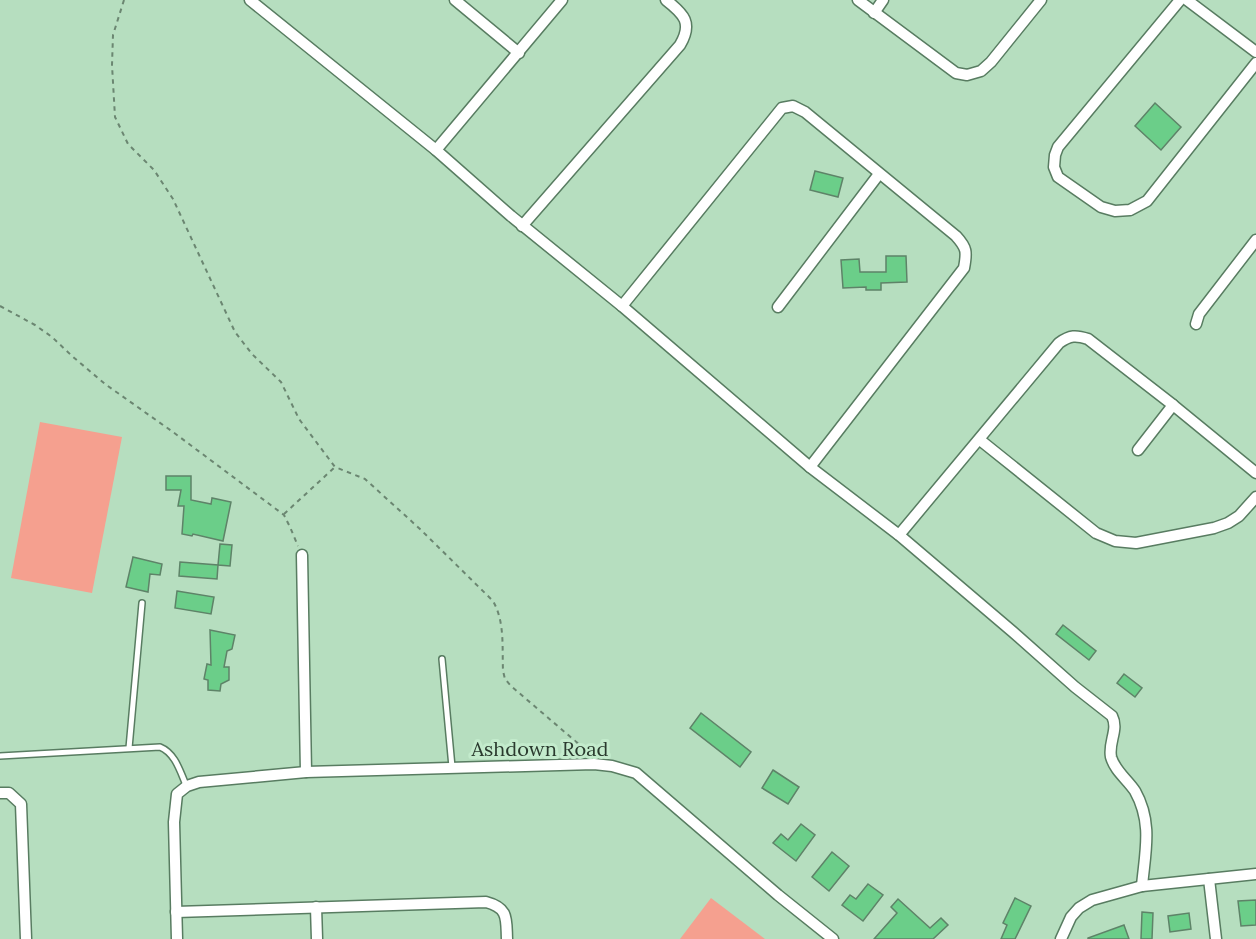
<svg xmlns="http://www.w3.org/2000/svg" width="1256" height="939" font-family="Lora,serif">
  <rect width="100%" height="100%" fill="#b6debf"/>
  <g fill="#f5a08f">
    <polygon points="40,422 122,437 92,593 11,578"/>
    <polygon points="711,898 765,939 680,939"/>
  </g>
  <g fill="#6bce89" stroke="#5e8368" stroke-width="1.5">
    <polygon points="1155,103 1181,127 1161,150 1135,126"/>
    <polygon points="815,171 843,178 838,197 810,190"/>
    <polygon points="886,256 906,256 907,282 881,283 881,290 866,290 866,287 843,288 841,260 859,259 860,272 886,272"/>
    <polygon points="166,476 191,476 191,500 211,504 212,498 231,502 223,541 193,534 192,536 182,534 184,506 178,506 181,490 166,490"/>
    <polygon points="220,544 232,545 230,566 218,565"/>
    <polygon points="133,557 162,564 160,575 150,574 148,592 126,587"/>
    <polygon points="180,562 218,565 217,579 179,576"/>
    <polygon points="177,591 214,597 211,614 175,608"/>
    <polygon points="1063,625 1096,651 1089,660 1056,634"/>
    <polygon points="210,630 235,635 232,649 227,651 224,667 229,667 229,680 221,684 220,691 208,690 208,680 204,679 207,664 211,665"/>
    <polygon points="1124,674 1142,688 1135,697 1117,683"/>
    <polygon points="701,713 751,752 740,767 690,728"/>
    <polygon points="773,770 799,787 788,804 762,788"/>
    <polygon points="801,824 815,835 796,861 773,843 781,834 788,840"/>
    <polygon points="832,852 849,866 829,891 812,877"/>
    <polygon points="868,884 883,895 863,921 842,905 850,895 856,899"/>
    <polygon points="1015,898 1031,906 1015,939 1001,939 1007,925 1003,923"/>
    <polygon points="898,899 930,928 941,918 948,925 933,939 874,939 897,913 891,907"/>
    <polygon points="1256,900 1256,925 1241,926 1238,901"/>
    <polygon points="1142,912 1153,913 1152,939 1141,939"/>
    <polygon points="1189,913 1191,929 1170,932 1168,916"/>
    <polygon points="1124,925 1129,939 1088,939 1088,938"/>
  </g>
  <g fill="none" stroke-linecap="round" stroke-linejoin="round">
    <defs>
      <g id="service">
        <polyline points="442,659 452,767"/>
        <polyline points="129,748 142,603"/>
        <path d="M0,756L160,747C175,753 180,771 186,785"/>
      </g>
      <g id="minor">
        <path d="M250,0L436,150L511,216L622,306L810,467L899,535L1013,632L1075,687L1112,716C1119,730 1108,742 1111,757C1115,771 1127,779 1135,791C1153,823 1145,852 1142,886"/>
        <polyline points="455,0 519,53"/>
        <polyline points="858,0 956,73 967,75 981,71 991,62 1041,0"/>
        <polyline points="1180,0 1058,147 1055,155 1054,167 1058,177 1101,207 1115,211 1130,210 1147,201 1256,63"/>
        <polyline points="1187,0 1256,52"/>
        <polyline points="874,13 883,0"/>
        <polyline points="436,150 562,0"/>
        <path d="M522,226L680,45C693,23 684,14 666,0"/>
        <path d="M622,306L782,108L793,106L805,112L956,236C967,248 967,252 964,268L810,467"/>
        <polyline points="778,307 879,174"/>
        <polyline points="1196,324 1199,314 1256,240"/>
        <polyline points="980,440 1096,533 1115,541 1136,543 1214,528 1228,523 1239,516 1256,497"/>
        <polyline points="1138,450 1173,405"/>
        <path d="M899,535L1059,343C1070,335 1076,335 1088,339L1173,405L1256,473"/>
        <polyline points="302,555 306,772"/>
        <polyline points="0,793 9,793 21,804 26,939"/>
        <polyline points="1209,879 1216,939"/>
        <polyline points="316,907 317,939"/>
        <path d="M176,912L486,902C509,908 506,919 507,939"/>
        <polyline points="177,939 174,822 177,794 187,786 199,782 306,772 594,764 612,766 636,773 778,895 833,939"/>
        <polyline points="1061,939 1071,917 1079,908 1092,900 1142,886 1256,874"/>
      </g>
    </defs>
    <use href="#service" stroke="#587c61" stroke-width="8"/>
    <use href="#minor" stroke="#587c61" stroke-width="13"/>
    <g stroke="#6b8671" stroke-width="2" stroke-dasharray="4.5 4.5" stroke-linecap="butt">
      <path d="M124,0L113,35L112,65L115,117L128,144L154,170L173,199L235,332L252,354L281,382L299,419L335,467L365,479L420,529L493,601C505,622 502,647 503,671L505,679L511,686L588,752"/>
      <polyline points="0,306 35,325 52,337 72,356 105,384 173,432 284,515 290,527 298,546"/>
      <polyline points="284,514 335,467"/>
    </g>
    <use href="#service" stroke="#fff" stroke-width="5"/>
    <use href="#minor" stroke="#fff" stroke-width="10"/>
  </g>
  <g text-anchor="middle" stroke-width="6" stroke-linejoin="round" paint-order="stroke">
    <g font-size="20" fill="#2a3a2e" stroke="#c3ebcc">
      <text x="540" y="756">Ashdown Road</text>
    </g>
  </g>
</svg>
